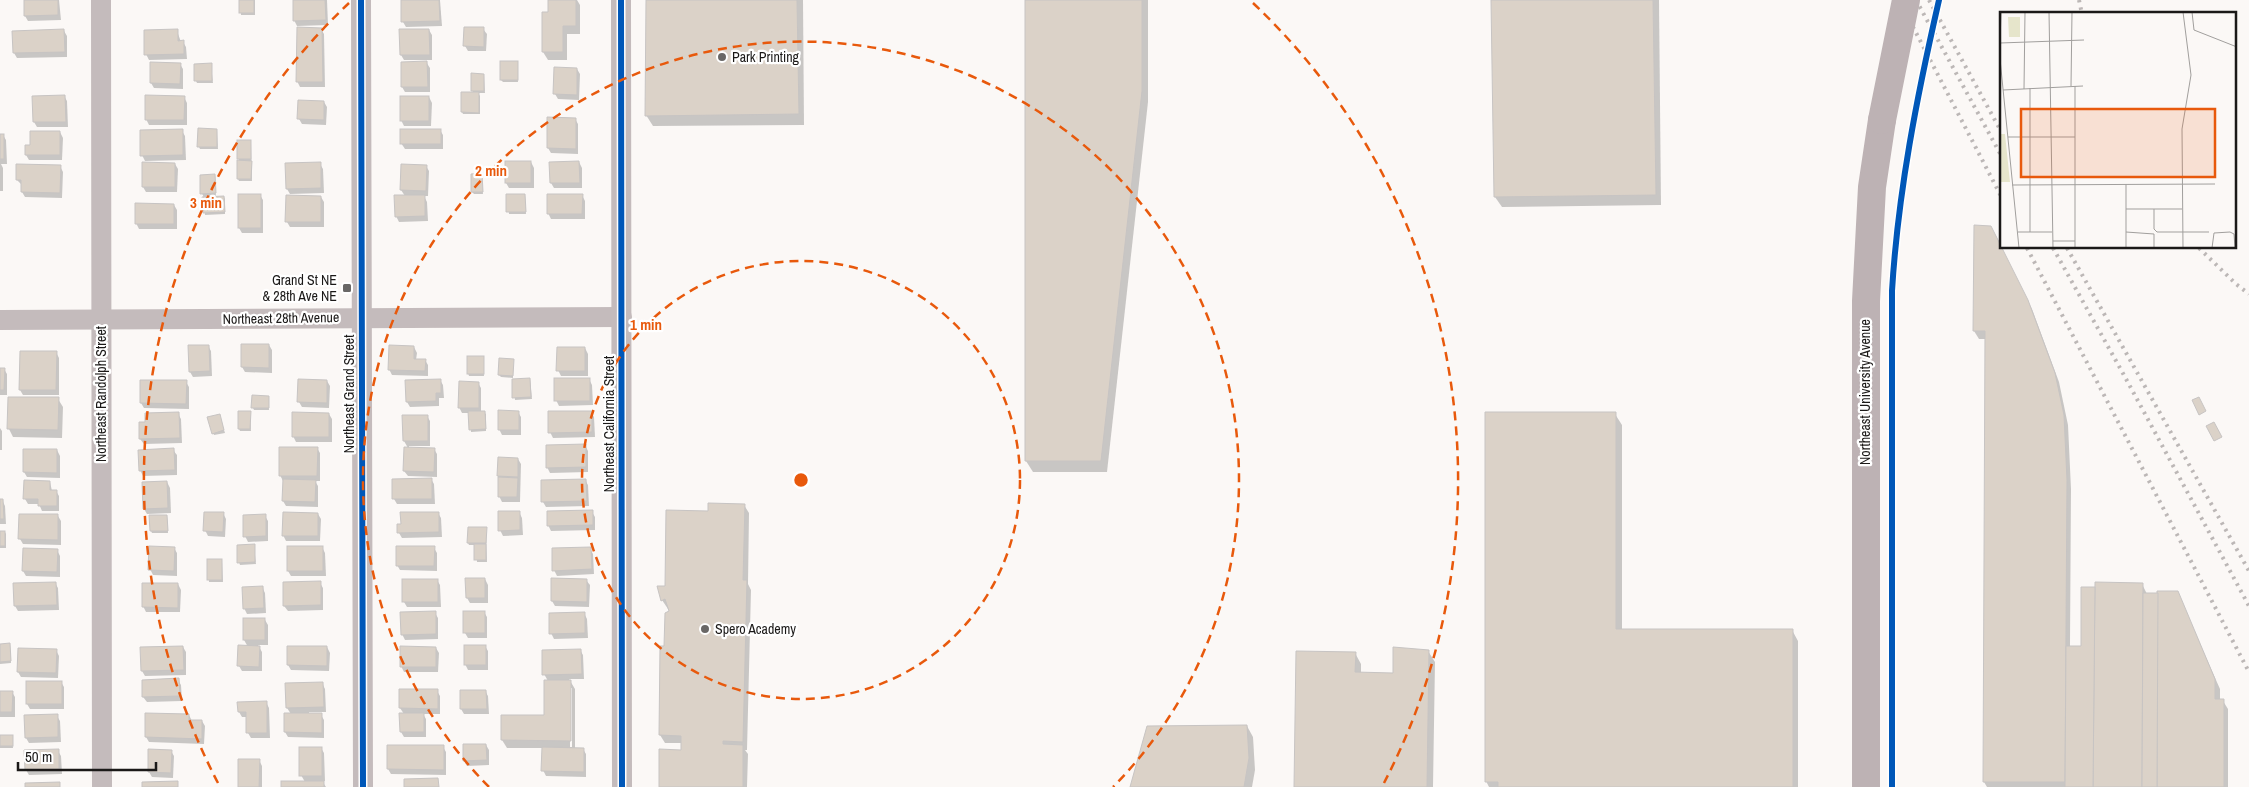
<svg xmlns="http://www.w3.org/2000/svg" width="2249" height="787" font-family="'Archivo Narrow',sans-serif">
  <rect width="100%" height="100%" fill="#fbf8f6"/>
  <g fill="#0003" fill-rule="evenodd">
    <polygon points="25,0 59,0 61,20 28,21 25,16"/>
    <polygon points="240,0 255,0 255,15 241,15"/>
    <polygon points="294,0 327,0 328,25 297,26 294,20"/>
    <polygon points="402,0 440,0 442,26 406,27 403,22"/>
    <polygon points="549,0 577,0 580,5 580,34 567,34 567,60 548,60 543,52 549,13"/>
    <polygon points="647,0 803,0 804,125 653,126 646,115"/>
    <polygon points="1026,0 1148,0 1148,102 1107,472 1033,472 1026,461"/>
    <polygon points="1493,0 1659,0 1661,205 1502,207 1495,197"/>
    <polygon points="321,29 324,34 325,87 300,87 297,81"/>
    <polygon points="483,29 487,34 486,51 468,51 465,46"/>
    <polygon points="429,30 432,35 432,60 404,60 401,55"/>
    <polygon points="64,31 67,36 67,57 17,58 14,53"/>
    <polygon points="177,31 181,42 183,42 186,47 187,59 149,60 146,54"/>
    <polygon points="426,62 430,68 430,92 405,92 402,87"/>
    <polygon points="517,62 518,82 503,82 501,80"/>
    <polygon points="180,64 183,69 183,89 154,88 151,83"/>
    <polygon points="211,65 213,83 197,83 196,81"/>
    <polygon points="577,69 580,74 579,100 558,99 555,94"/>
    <polygon points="484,75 485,93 478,93 480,96 480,114 463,114 462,112 474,94 472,90"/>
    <polygon points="64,96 67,101 68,127 37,127 34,122"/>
    <polygon points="184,97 187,103 187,125 149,125 146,119"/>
    <polygon points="429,97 432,103 431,126 404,126 401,120"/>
    <polygon points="324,102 327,107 326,125 302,124 299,119"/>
    <polygon points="548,119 575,119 578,124 578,154 551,153 548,148"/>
    <polygon points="217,130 218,149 200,149 199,147"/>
    <polygon points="440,130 443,135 443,149 405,149 401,143"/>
    <polygon points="182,131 185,136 186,160 145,161 142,155"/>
    <polygon points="60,132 63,138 62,160 29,160 26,155 31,146"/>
    <polygon points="0,135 3,135 6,140 7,164 1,164 3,168 3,191 0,191"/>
    <polygon points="238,141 250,141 251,143 252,181 239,181 238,179 239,162"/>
    <polygon points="531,162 534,168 534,188 509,188 506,183"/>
    <polygon points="579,162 582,168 582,188 554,188 551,183 551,163"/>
    <polygon points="175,164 178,169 177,192 146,192 143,187"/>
    <polygon points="320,164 323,169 324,193 290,194 287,189"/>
    <polygon points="402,165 426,166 429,171 428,196 424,196 427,202 428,221 399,222 396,216 405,196 401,190"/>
    <polygon points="17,166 60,166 63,172 62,198 25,197 22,192 22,185 17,180"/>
    <polygon points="481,175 483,194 474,194 472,192"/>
    <polygon points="215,176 216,197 224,197 225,199 225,214 205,215 203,195 201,193"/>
    <polygon points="260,195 263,200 263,233 242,233 239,228"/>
    <polygon points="582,195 585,201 585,219 551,219 548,213"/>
    <polygon points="508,196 525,196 526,214 509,214"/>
    <polygon points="321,197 324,202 324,227 290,227 287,222"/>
    <polygon points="174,205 177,210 177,229 139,229 136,223"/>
    <polygon points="1976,227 1995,236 2032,309 2059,382 2068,425 2071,489 2070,647 2082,647 2096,588 2142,584 2147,594 2177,592 2220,689 2220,701 2223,701 2228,709 2228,787 1987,787 1984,782 1987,339 1979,339 1974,331"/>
    <polygon points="269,345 272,350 272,373 245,372 242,367"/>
    <polygon points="208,346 211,351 212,376 193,377 190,372"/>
    <polygon points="414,347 417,353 416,360 425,360 428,365 428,376 392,375 389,369"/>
    <polygon points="585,348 588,354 588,376 561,376 558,370"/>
    <polygon points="56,352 59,358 59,395 23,395 20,390"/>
    <polygon points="483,358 484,376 469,376 468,373"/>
    <polygon points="513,360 513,380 530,379 532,399 515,400 513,378 501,377 499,375"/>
    <polygon points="0,369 4,369 7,374 7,395 0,395"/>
    <polygon points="589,379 592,385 593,405 559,406 556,400"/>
    <polygon points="440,380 443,385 444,398 439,398 439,406 410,407 407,402 406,381"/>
    <polygon points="327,381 330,386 329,408 302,407 299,402"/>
    <polygon points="186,382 189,387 189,409 144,408 141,403"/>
    <polygon points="478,383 481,388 481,412 486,414 486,431 471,432 470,413 462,413 459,407"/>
    <polygon points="268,397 269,410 254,410 253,408"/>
    <polygon points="58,399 63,407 62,438 13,437 9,429"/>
    <polygon points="250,412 251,431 240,431 239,429"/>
    <polygon points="518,412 521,417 521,435 502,435 499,429"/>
    <polygon points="591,412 594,417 595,437 553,438 550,432"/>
    <polygon points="178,414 181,419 182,443 144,444 140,439 147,423"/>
    <polygon points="329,414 332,419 332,442 296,442 293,436"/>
    <polygon points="1615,414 1622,425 1622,630 1792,630 1798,641 1798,787 1489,787 1486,781"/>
    <polygon points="427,416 430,421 430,446 409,446 409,448 434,449 437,454 437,477 408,476 404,471 408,448 404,441"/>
    <polygon points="220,417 225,433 214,435 213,433"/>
    <polygon points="0,428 2,431 2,450 0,450"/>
    <polygon points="585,445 588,451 588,472 550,473 547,467"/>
    <polygon points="317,448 320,453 320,481 315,481 318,486 318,507 286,506 283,501 283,481 280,475"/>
    <polygon points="57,450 60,456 60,478 27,477 24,472"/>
    <polygon points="173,450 177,455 177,475 143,476 140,470"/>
    <polygon points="518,459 521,464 520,502 502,502 499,496 498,476"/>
    <polygon points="431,479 434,484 435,504 397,504 394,499 393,480"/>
    <polygon points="585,480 588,485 589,506 546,507 543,502"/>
    <polygon points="50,482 52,491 56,491 59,496 59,511 42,511 39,504 28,504 25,499"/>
    <polygon points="167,482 170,488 171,513 147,514 144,509"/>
    <polygon points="2,500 5,506 6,524 0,524 0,501"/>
    <polygon points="744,505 749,513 748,584 751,590 747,750 745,750 748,754 747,787 660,787 682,751 682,743 665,743 660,735 666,647 670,612 662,600 666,587 709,512"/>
    <polygon points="519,512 522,518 523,535 503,536 500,530"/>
    <polygon points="592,512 595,517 595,530 551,531 548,525"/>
    <polygon points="223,513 226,519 225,537 208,536 205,530"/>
    <polygon points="438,513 441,518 442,537 402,538 399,533"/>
    <polygon points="318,514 321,519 320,541 286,541 283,535"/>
    <polygon points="58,516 61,521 61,545 23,544 20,539"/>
    <polygon points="167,516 168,533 152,533 151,531"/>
    <polygon points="265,516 268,521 268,541 248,542 245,536"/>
    <polygon points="486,528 487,562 477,562 476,545 469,545 468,543"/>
    <polygon points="0,532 5,532 6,534 6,548 0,548"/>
    <polygon points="254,546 256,564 240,565 239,562"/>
    <polygon points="322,547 325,553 326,576 291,576 288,571"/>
    <polygon points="174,548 177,553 177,576 153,575 150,569"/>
    <polygon points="434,548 437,553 437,571 400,570 397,565"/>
    <polygon points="590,549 593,554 594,574 557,576 554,570"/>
    <polygon points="57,550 60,556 60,577 26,576 23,571"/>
    <polygon points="208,560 222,560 223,582 209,582"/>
    <polygon points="485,579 488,585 488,603 470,603 467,598"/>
    <polygon points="437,580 440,585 441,607 407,607 404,602"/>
    <polygon points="552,580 586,580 590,585 589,607 555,606 552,601"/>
    <polygon points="55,583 58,588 59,610 18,611 15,606"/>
    <polygon points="320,583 323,588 323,610 288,611 284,606"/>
    <polygon points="178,584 181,590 180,612 146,612 143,606"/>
    <polygon points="262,587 265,593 266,613 247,614 244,608"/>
    <polygon points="484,612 487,617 487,638 468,638 465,633"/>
    <polygon points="435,613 438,618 438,639 405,640 402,634"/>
    <polygon points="584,613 587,619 588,638 554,639 551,633"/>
    <polygon points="245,620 265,620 268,625 268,645 258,645 262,652 262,671 242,671 239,666 248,647 244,640"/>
    <polygon points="0,645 10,645 11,663 0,664"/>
    <polygon points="485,646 488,651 488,670 468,670 465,664"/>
    <polygon points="183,647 186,652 186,675 145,676 142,671 142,648"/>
    <polygon points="327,647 330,653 329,671 291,670 288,665"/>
    <polygon points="436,648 439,653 438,672 404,672 401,666"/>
    <polygon points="56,650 59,656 58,678 21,677 18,672"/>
    <path d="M580,650L583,655L584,679H569L575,689V749H583L586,754V777L546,776L543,770V748H507L502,740L546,716L548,681L544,674ZM570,688H572V747H570Z"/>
    <polygon points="1428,651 1435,662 1433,787 1295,787 1355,653 1361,664 1361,674 1394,674"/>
    <polygon points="178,680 181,685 182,701 147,702 143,697"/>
    <polygon points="61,682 64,687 64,709 30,709 27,704"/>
    <polygon points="322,683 325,689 326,712 309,712 309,714 321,715 324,720 324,738 288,737 285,732 291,714 287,708"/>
    <polygon points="437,691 440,696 440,714 423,714 426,719 426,737 404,737 401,732 404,714 400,708"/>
    <polygon points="485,691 488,696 489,714 464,714 461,709 461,692"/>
    <polygon points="0,692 12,692 15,697 15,717 0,717"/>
    <polygon points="266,702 269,708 270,738 251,738 248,733 247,717 242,717 239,712"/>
    <polygon points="189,715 192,721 202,721 205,726 204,744 149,742 146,737"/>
    <polygon points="57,716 60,721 61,742 29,743 26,738"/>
    <polygon points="1247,726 1253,737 1255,770 1252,787 1131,787"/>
    <polygon points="0,736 12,736 13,748 0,748"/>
    <polygon points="486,745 489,750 489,765 467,766 464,761"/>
    <polygon points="443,747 446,752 446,775 391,774 388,769"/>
    <polygon points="321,748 324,753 325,781 322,781 326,787 283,787 305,782 301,775"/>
    <polygon points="150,750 171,751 174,756 173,778 152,777 149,772"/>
    <polygon points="25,751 58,751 61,756 62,774 29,775 26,770"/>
    <polygon points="259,760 262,766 262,787 239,787"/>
  </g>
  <g fill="#dbd2c8" stroke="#c7c4c3">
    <polygon points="24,0 58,0 58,15 24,16"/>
    <rect x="239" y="0" width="15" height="13"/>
    <polygon points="293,0 325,0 326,20 293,21"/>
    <polygon points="401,0 439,0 440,21 401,22"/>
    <polygon points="548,0 576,0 576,26 563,26 563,52 542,52 542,12 548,12"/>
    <polygon points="646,0 797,0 799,114 645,116"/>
    <polygon points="1025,0 1142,0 1142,91 1101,461 1025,461"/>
    <polygon points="1491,0 1653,0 1656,195 1494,197"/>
    <polygon points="297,27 322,28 323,82 296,82"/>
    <polygon points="464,27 484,27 484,47 463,46"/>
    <polygon points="64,29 65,52 13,53 12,31"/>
    <polygon points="178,29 178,41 184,40 184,54 144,55 144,30"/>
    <polygon points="399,29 429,29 430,55 400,55"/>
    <polygon points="427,61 428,87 401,87 401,62"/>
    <rect x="500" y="61" width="18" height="19"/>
    <polygon points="150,62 181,63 180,84 150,83"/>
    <polygon points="212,63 212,81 194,81 194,64"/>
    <polygon points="554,67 577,68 577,95 553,94"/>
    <polygon points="471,73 484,74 484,91 471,91"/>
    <polygon points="461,92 479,92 479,113 461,112"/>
    <polygon points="65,95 66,122 33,122 32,96"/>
    <polygon points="145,95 185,96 184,120 145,120"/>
    <rect x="400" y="96" width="29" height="25"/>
    <polygon points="298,100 324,101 324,120 297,119"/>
    <polygon points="547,117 576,118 576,149 547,148"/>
    <polygon points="198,128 217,129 217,147 197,147"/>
    <polygon points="183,129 183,155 140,156 140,130"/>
    <rect x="400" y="129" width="41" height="15"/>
    <polygon points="30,131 60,131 60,155 25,155 25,145 30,145"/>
    <rect x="0" y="134" width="4" height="25"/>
    <rect x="237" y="140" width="14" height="19"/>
    <polygon points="237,160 252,161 251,179 237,179"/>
    <rect x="505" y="161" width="26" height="22"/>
    <polygon points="579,161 580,183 550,183 549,162"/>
    <polygon points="142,162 175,163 175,187 142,187"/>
    <polygon points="321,162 321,188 286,189 285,163"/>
    <polygon points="16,164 61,165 60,193 21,192 21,180 16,180"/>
    <polygon points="401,164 427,165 426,191 400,190"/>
    <polygon points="482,173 483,192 471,192 471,174"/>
    <polygon points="215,174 216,193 200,194 200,175"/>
    <rect x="238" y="194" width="23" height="34"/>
    <polygon points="506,194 525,194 526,212 506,212"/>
    <polygon points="547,194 583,194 582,214 547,214"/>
    <polygon points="286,195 321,196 321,222 285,222"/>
    <polygon points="394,195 425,195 425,216 395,217"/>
    <polygon points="224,196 225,212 203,213 202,197"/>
    <polygon points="135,203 174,204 174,224 135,224"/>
    <polygon points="1974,225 1991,226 2028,300 2055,373 2064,415 2067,480 2065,782 1983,782 1985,331 1973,331"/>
    <polygon points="241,344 269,344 269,368 241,367"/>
    <polygon points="188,345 209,345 210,371 189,372"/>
    <polygon points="389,345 414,346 414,359 426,359 425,371 388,370"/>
    <polygon points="557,347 585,347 585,371 556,371"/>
    <polygon points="20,351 57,351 56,390 19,390"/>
    <rect x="467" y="356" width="17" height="18"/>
    <polygon points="499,358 514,359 513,376 498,375"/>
    <polygon points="0,368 5,368 4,390 0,390"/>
    <polygon points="530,378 531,397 512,398 512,379"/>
    <rect x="554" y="378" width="36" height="23"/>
    <polygon points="298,379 327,380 327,403 297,402"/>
    <polygon points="441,379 441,393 436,393 436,401 406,402 405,380"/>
    <polygon points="140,380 187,380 186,404 140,403"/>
    <polygon points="459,381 479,382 479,408 458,408"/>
    <polygon points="252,395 269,396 269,408 251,408"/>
    <polygon points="8,397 59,397 58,430 7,429"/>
    <polygon points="2199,397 2206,411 2199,415 2192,400"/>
    <polygon points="498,410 519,411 519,430 498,430"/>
    <polygon points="238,411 251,411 250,429 238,429"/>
    <polygon points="468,411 485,411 486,429 469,430"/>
    <polygon points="548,411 592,411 592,432 548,433"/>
    <polygon points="179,412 180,438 139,439 139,422 145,422 145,413"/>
    <polygon points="292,412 329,413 329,437 292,437"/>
    <polygon points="1485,412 1616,412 1616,629 1793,629 1793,787 1498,787 1498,782 1485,782"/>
    <polygon points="220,414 224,430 212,434 207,417"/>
    <polygon points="402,415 428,415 428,441 403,441"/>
    <polygon points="2214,422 2222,437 2214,441 2206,426"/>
    <polygon points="586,444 586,467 546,468 546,445"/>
    <polygon points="279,447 318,447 317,476 279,476"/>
    <polygon points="404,447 435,448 434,472 403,471"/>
    <polygon points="174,448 175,470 139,471 138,450"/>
    <polygon points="23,449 57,449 57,473 23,472"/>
    <polygon points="498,457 518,458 518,477 497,476"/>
    <polygon points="498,477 518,478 517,497 498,497"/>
    <polygon points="432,478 432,499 392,499 392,479"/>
    <polygon points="283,479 316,480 315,502 282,501"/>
    <polygon points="586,479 587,501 541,502 541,480"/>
    <polygon points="24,480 50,481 50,490 57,490 57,506 38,506 38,499 23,499"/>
    <polygon points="167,481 168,508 143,509 142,482"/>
    <polygon points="0,499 3,499 4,519 0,519"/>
    <polygon points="708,503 745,504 743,580 747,580 743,742 723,741 723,744 743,745 743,787 659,787 659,749 681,750 681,736 659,735 660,646 664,646 665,613 669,611 665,599 661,601 657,586 665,586 666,510 708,511"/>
    <polygon points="593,510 593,525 547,526 547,511"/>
    <polygon points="498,511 520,511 520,530 498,531"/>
    <polygon points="204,512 224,512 223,532 203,531"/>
    <polygon points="283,512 318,513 318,536 282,536"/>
    <polygon points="400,512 439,512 439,532 397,533 397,524 401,524"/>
    <polygon points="19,514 58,514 58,540 18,539"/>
    <polygon points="266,514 266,536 243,537 243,515"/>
    <polygon points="149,515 167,515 168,531 150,531"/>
    <polygon points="468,527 487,527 486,543 467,543"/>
    <rect x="0" y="531" width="5" height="15"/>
    <polygon points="255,544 255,562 237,563 237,545"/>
    <rect x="474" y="544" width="12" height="16"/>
    <polygon points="149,546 175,547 174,571 148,570"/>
    <rect x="287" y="546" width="36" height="25"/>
    <polygon points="396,546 435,546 434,566 396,566"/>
    <polygon points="591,547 592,569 552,571 552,548"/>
    <polygon points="23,548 58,549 57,572 22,571"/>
    <rect x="207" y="559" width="15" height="21"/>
    <polygon points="465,578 485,578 485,598 466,598"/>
    <polygon points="551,578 587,579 587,602 551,601"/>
    <rect x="402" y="579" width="36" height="23"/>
    <polygon points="321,581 321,605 283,606 283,582"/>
    <polygon points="56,582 57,605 14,606 13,583"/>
    <polygon points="2095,582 2143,583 2142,787 2093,787"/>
    <polygon points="142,583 178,583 178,608 142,607"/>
    <polygon points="263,586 264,608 243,609 242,587"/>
    <polygon points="2081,587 2095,587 2093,787 2065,787 2066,646 2081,646"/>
    <polygon points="2157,591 2178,591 2215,679 2215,699 2224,699 2224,787 2157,787"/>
    <polygon points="2143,593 2158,593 2157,787 2142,787"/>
    <polygon points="436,611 436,634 401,635 400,612"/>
    <rect x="463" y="611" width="22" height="22"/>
    <polygon points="585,612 585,633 549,634 549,613"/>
    <rect x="243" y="618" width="22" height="22"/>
    <polygon points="10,643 11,661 0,662 0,644"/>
    <polygon points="238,645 260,646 259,667 237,666"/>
    <rect x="464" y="645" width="22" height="20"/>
    <polygon points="183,646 184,670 141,671 140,647"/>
    <polygon points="287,646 327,646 327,666 287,665"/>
    <polygon points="400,646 436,647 436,667 400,667"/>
    <polygon points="1393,647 1429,650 1427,787 1294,787 1296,651 1356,652 1355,672 1393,673"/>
    <polygon points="18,648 57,649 56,673 17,672"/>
    <polygon points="581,649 582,674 542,675 542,650"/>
    <polygon points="179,678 180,696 142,697 142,680"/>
    <polygon points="544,680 571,680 571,741 501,740 501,715 544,715"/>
    <rect x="26" y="681" width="36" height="23"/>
    <polygon points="323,682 324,707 286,708 285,683"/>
    <polygon points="399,689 438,689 438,709 399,708"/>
    <polygon points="460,690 486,690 487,709 460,709"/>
    <polygon points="0,691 13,691 12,712 0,712"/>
    <polygon points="267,701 267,733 246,733 246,712 238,712 237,702"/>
    <polygon points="145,713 189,714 189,720 202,720 202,739 145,737"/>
    <polygon points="284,713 322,713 322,733 284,732"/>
    <polygon points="399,713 424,713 424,732 400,732"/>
    <polygon points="58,714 58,737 25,738 24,715"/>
    <polygon points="1247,725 1249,758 1244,787 1130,787 1147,726"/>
    <rect x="0" y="735" width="13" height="11"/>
    <polygon points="463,744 486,744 487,760 463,761"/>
    <polygon points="387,745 444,745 444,770 387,769"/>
    <rect x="299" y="747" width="23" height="29"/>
    <polygon points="542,747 584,748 584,772 541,771"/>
    <polygon points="59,749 59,769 25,770 24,750"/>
    <polygon points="148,749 172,750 171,773 148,772"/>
    <polygon points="238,759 260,759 259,787 238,787"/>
    <polygon points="438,778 439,787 404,787 404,779"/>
    <polygon points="178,781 178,787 142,787 142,782"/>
    <rect x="281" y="781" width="43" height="6"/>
    <polygon points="60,782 60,787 25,787 25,783"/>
  </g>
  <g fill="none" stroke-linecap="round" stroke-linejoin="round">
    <g stroke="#c4bbbc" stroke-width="20">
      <polyline points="101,0 102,787"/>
      <polyline points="361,0 363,787"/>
      <polyline points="621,0 622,787"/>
      <polyline points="0,320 622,317"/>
    </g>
    <polyline stroke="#bdb2b4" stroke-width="28" points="1866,787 1866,301 1872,187 1882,120"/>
    <g stroke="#bcb7b6" stroke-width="4" stroke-dasharray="2.5 5" stroke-linecap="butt">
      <polyline points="1899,0 2002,198"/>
      <polyline points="1916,0 2002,157"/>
      <polyline points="1929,0 2002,133"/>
      <polyline points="2079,0 2082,14"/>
      <polyline points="2027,248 2249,672"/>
      <polyline points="2053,248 2125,377 2249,606"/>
      <polyline points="2067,248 2249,571"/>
      <polyline points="2199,248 2236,284 2249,294"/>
    </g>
    <polyline stroke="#bdb2b4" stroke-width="28" points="1882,120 1906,0"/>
    <defs>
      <g id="cycleway">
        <polyline points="361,0 363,787"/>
        <polyline points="621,0 622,787"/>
        <path d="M1892,787V291C1898,192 1917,96 1939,0"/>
      </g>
    </defs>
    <use href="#cycleway" stroke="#fff" stroke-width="9"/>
    <use href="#cycleway" stroke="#0057b8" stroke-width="6"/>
  </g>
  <g fill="none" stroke="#e8590c" stroke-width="2.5" stroke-dasharray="9 6">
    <circle cx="801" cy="480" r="219"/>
    <path d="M489 787A438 438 0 1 1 1113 787"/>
    <path d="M218 783A657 657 0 0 1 349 3M1253 3A657 657 0 0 1 1384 783"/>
  </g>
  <g fill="#696766" stroke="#fff" stroke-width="2">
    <circle cx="722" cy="57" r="5"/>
    <rect x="342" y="283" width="10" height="10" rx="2.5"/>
    <circle cx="705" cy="629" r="5"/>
  </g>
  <g text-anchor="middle" stroke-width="4.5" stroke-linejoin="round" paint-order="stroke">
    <g font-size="14" fill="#1b1918" stroke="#fff" text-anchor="start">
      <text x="732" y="62">Park Printing</text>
      <text x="337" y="285" text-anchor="end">Grand St NE<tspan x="337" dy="16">&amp; 28th Ave NE</tspan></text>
      <text x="715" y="634">Spero Academy</text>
    </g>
    <g font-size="14" fill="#1b1918" stroke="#fff">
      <text transform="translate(281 318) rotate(-1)" y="5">Northeast 28th Avenue</text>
      <text transform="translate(1865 392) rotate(-90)" y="5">Northeast University Avenue</text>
      <text transform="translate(101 394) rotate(-90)" y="5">Northeast Randolph Street</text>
      <text transform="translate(349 394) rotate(-90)" y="5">Northeast Grand Street</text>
      <text transform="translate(609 424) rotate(-90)" y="5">Northeast California Street</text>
    </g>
  </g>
  <g transform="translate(2000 12)">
    <rect width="236" height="236" fill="#fbf8f6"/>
    <path d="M8,5H20V25H9ZM0,122H5L10,170H0Z" fill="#e6e5cb"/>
    <path fill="none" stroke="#a19f9d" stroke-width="1" d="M49,0L53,236M192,0L194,18L237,35M0,31L84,28M0,31L1,0M0,47L19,236M71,74L72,0M75,74V236M30,76V220M24,77L25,0M3,78L83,74M8,125H75M126,172V236M12,173L215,172M126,197H182M154,197V217L157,220H209M18,220H52M126,220L154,222V236M53,229H75M183,236L182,117L191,63L183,0M212,236L214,221L230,220L234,222L235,236"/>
    <path fill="#e8590c" fill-opacity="0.15" stroke="#e8590c" stroke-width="2.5" d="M21,97H215V165H21Z"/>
    <rect width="236" height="236" fill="none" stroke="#1b1918" stroke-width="2.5"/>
  </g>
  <circle cx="801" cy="480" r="8" fill="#e8590c" stroke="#fff" stroke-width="2.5"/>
  <g font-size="15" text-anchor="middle" font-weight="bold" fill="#e8590c" stroke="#fff" stroke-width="4.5" stroke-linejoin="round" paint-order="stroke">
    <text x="491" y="176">2 min</text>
    <text x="206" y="208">3 min</text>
    <text x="646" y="330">1 min</text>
  </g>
  <path d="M18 762v8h138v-8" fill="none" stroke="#1b1918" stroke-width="2.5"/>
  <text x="25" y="762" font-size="15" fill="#1b1918" stroke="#ffffff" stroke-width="4" paint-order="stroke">50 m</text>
</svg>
